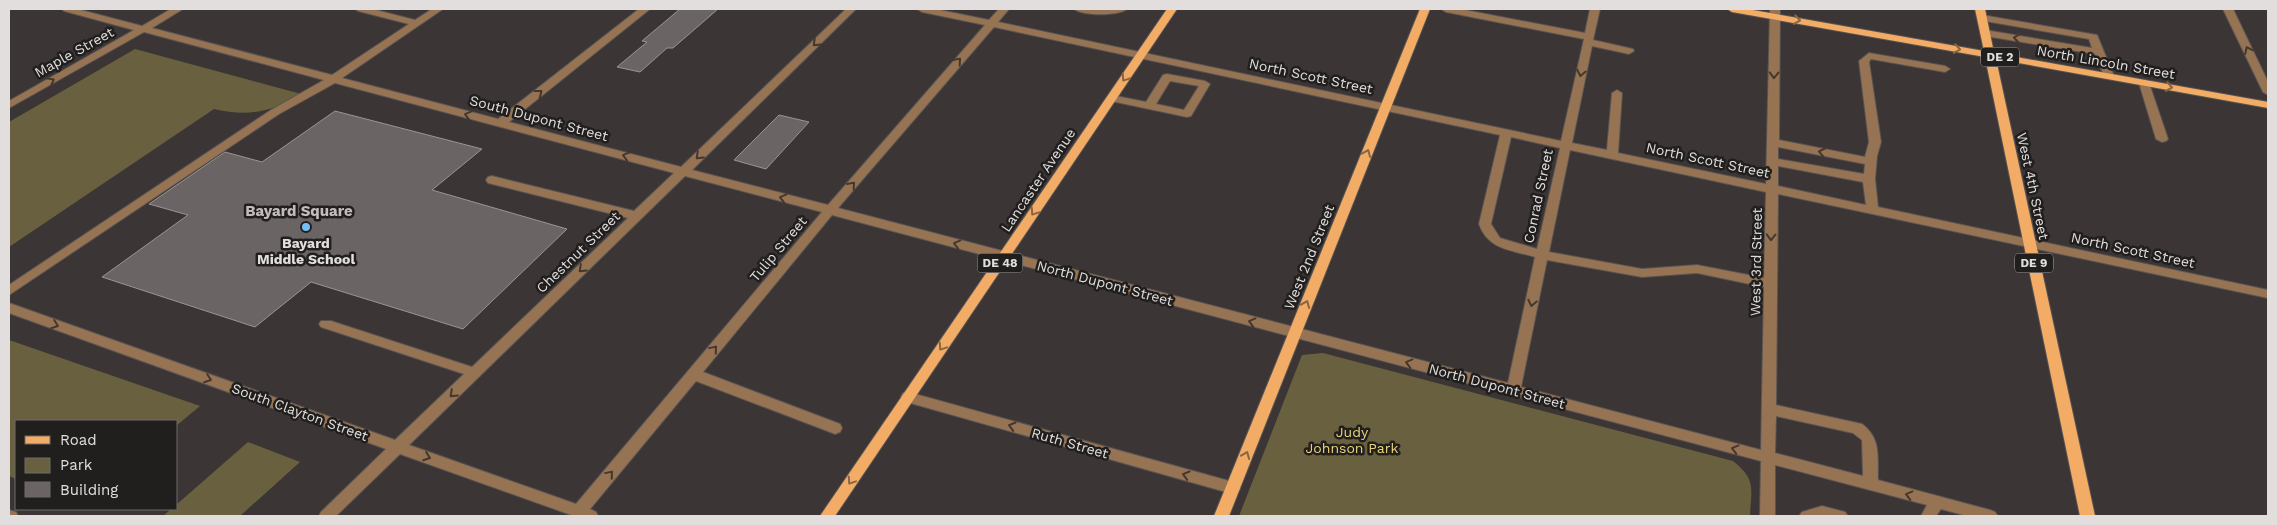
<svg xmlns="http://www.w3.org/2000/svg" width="2277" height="525" font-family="'Work Sans',sans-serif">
  <rect width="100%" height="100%" fill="#3b3635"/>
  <g fill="#68603f">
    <path d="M135,49L305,95C271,110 252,118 214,109L9,247V122Z"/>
    <polygon points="9,340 200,406 176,426 176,421 16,421 16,479 9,476"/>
    <path d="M1323,353L1733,461C1757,480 1751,489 1750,516H1239L1302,355Z"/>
    <polygon points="248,442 300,462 240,516 163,516 171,509 176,509 176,505"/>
  </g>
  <g fill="#6a6465" stroke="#9a9495">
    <polygon points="680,9 718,9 673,48 667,48 640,72 617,67 647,42 642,41"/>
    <polygon points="335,111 482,149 432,190 567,229 463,329 311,282 255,327 102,277 188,215 149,204 225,152 262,162"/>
    <polygon points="779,115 809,122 766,169 734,160"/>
  </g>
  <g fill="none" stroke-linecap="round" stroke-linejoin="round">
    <defs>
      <g id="minor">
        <path d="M62,9H77L142,26L171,9H183L152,28L332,75L409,24L358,11L356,9H372L415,20L432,9H443L342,78L498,119L639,9H650L509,122L681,167L846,9H856L692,170L828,205L985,25L922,12L917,9H935L989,20L999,9H1009L998,22L1561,141L1584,39L1446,12L1441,9H1460L1585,33L1590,9H1600L1593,40L1633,49L1634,51L1629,54L1592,46L1572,143L1607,150L1612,93L1617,90L1622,93L1618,153L1766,184L1770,9H1780L1779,140L1865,157L1869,142L1859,61L1869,53L1945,66L1950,69L1945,72L1871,59L1869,62L1881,142L1877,156L1875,179L1878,207L2268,290V298L1778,194L1776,405L1862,424C1882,439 1877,458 1878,480L1990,510L1995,512L1998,516H1967L1941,509L1936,516H1921L1927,505L1775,465V516H1760L1761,461L832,215L703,372L840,424L842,428L840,432L835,434L830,432L696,381L590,509L596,512L598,516H574L400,454L336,516H319L321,512L386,449L9,313V303L395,440L464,374L321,327L319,324L321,321H331L472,367L628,218L488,183L486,180L488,177L492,176L634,211L674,173L335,83L279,114L9,295V285L271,110L324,80L144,32L9,108V101L134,30L64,11ZM994,27L1500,135L1479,224C1488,250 1512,250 1535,257L1508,383L838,208ZM1511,137L1560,148L1537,249L1500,238L1491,224ZM1778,147L1865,164L1864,174L1778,159ZM1570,150L1766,192L1764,278L1697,265L1642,269L1549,252ZM1778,166L1863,182L1866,205L1778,186ZM685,176L822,212L576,504L409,445ZM1547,260L1642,277L1697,273L1764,287L1761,450L1521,387ZM1776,416L1853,433L1862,440L1863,476L1775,453Z"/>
        <path d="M1074,9H1127C1118,16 1083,16 1074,9Z"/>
        <polygon points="2223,9 2233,9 2268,82 2268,95 2263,92"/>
        <polygon points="1982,15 2097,35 2114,76 2113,78 2105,78 2095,54 1985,36 1980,33 1985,30 2092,48 2089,39 1979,20 1977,18"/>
        <path d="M1167,74L1205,81L1210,84L1191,116L1187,117L1111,101L1106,98L1111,95L1146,102L1163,75ZM1170,81L1199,86L1184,110L1156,104Z"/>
        <polygon points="2144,80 2149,83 2168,139 2166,141 2162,142 2156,139 2139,83"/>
        <polygon points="908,392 1233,482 1238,484 1240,488 1238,492 1233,494 903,401 901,397 903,393"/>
        <polygon points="1822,506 1845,512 1848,516 1799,516 1802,512"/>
        <polygon points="9,510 16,512 18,516 9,516"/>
      </g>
      <g id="major">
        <polygon points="1167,9 1177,9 835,516 820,516"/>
        <polygon points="1420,9 1430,9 1229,516 1214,516"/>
        <polygon points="1727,9 1747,9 1984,51 1975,9 1985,9 1994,53 2268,102 2268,108 1996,59 2095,516 2080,516 1985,57 1732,12"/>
      </g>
    </defs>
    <use href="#minor" stroke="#595453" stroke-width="2"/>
    <use href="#major" stroke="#595453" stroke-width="2"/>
    <use href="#minor" fill="#967353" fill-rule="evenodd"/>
    <use href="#major" fill="#f3ac66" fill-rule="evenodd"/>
  </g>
  <defs><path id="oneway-chevron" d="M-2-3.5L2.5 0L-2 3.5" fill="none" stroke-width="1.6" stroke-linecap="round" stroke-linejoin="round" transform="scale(1.25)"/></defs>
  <g stroke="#8a6542">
    <use href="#oneway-chevron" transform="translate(1797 20) rotate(10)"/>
    <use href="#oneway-chevron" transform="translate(1957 49) rotate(10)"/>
    <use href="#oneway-chevron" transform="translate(1125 78) rotate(124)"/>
    <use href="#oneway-chevron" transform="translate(2169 87) rotate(10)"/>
    <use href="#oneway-chevron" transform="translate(1367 153) rotate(-68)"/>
    <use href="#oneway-chevron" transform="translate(1034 212) rotate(124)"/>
    <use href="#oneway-chevron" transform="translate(1306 304) rotate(-68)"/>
    <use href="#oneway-chevron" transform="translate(942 347) rotate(124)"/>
    <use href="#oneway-chevron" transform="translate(1246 455) rotate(-68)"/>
    <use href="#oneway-chevron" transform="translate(851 481) rotate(124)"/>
  </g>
  <g stroke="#44382e">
    <use href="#oneway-chevron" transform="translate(2017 38) rotate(-170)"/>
    <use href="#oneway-chevron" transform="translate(816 43) rotate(136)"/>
    <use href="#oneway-chevron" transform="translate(2248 50) rotate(-116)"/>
    <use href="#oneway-chevron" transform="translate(958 61) rotate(-49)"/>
    <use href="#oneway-chevron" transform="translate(1581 73) rotate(102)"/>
    <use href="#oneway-chevron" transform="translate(1774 75) rotate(91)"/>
    <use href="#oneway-chevron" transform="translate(51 81) rotate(-29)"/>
    <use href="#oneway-chevron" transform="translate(539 93) rotate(-38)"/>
    <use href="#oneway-chevron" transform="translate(468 115) rotate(-165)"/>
    <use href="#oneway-chevron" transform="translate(1822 152) rotate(-168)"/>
    <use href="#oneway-chevron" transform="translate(626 156) rotate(-165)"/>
    <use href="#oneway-chevron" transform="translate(699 156) rotate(136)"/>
    <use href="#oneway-chevron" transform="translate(852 185) rotate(-49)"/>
    <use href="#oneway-chevron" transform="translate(783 198) rotate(-165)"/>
    <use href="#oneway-chevron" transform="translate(1771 237) rotate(91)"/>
    <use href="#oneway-chevron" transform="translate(957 244) rotate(-165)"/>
    <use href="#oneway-chevron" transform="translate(582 269) rotate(136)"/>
    <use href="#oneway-chevron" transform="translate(1532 303) rotate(102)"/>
    <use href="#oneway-chevron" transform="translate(1252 322) rotate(-165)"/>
    <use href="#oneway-chevron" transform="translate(55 325) rotate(20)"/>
    <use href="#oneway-chevron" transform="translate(714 349) rotate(-50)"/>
    <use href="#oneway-chevron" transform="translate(1409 363) rotate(-165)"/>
    <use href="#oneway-chevron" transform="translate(208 379) rotate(20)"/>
    <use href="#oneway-chevron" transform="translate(453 394) rotate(136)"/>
    <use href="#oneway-chevron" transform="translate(1012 426) rotate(-164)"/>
    <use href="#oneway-chevron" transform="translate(1735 449) rotate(-165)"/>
    <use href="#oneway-chevron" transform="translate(427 457) rotate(20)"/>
    <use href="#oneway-chevron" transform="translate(610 474) rotate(-50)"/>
    <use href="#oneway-chevron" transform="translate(1186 475) rotate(-164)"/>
    <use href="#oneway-chevron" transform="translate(1909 495) rotate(-165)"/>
  </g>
  <circle fill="#74c0f6" stroke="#211e1e" stroke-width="2" cx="306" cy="227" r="5"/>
  <g text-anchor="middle" stroke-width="5" stroke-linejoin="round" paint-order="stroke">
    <g fill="#211e1e" stroke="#a7a4a4" stroke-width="1">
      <rect x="1981" y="47.5" width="38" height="19" rx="4"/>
      <rect x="977.5" y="253.5" width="45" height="19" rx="4"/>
      <rect x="2015" y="253.5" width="38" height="19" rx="4"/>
    </g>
    <g font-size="12" font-weight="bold" fill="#e1dedd">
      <text x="2000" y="61">DE 2</text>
      <text x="1000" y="267">DE 48</text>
      <text x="2034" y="267">DE 9</text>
    </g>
    <g font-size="14" fill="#e1dedd" stroke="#211e1e">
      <text transform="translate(74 52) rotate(-29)" y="5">Maple Street</text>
      <text transform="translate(2106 62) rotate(10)" y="5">North Lincoln Street</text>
      <text transform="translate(1311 76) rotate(12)" y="5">North Scott Street</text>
      <text transform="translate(539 118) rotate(15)" y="5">South Dupont Street</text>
      <text transform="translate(1708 160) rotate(12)" y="5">North Scott Street</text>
      <text transform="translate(1038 180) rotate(-56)" y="5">Lancaster Avenue</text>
      <text transform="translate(2033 186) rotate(78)" y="5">West 4th Street</text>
      <text transform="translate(1538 196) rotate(-78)" y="5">Conrad Street</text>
      <text transform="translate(778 249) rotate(-50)" y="5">Tulip Street</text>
      <text transform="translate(2133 250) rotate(12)" y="5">North Scott Street</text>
      <text transform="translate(578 252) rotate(-44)" y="5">Chestnut Street</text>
      <text transform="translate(1309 257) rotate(-68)" y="5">West 2nd Street</text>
      <text transform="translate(1756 262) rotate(-89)" y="5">West 3rd Street</text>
      <text transform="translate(1105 283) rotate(15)" y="5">North Dupont Street</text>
      <text transform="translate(1497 386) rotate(15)" y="5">North Dupont Street</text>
      <text transform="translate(300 412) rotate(20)" y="5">South Clayton Street</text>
      <text transform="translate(1070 443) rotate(16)" y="5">Ruth Street</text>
    </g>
    <g font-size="14" font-weight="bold" fill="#e1dedd" stroke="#211e1e">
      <text x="306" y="248">Bayard<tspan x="306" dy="16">Middle School</tspan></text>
    </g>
    <g font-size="14" fill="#ead37b" stroke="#211e1e">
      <text x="1352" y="437">Judy<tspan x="1352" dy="16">Johnson Park</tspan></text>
    </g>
    <g font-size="15" font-weight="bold" fill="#c3bcbb" stroke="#211e1e">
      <text x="299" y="216">Bayard Square</text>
    </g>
  </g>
  <rect width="2277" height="525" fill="none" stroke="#e1dedd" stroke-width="20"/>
  <rect x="15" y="420" width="162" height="90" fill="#211e1e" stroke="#6e6b6a"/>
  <rect x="25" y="436" width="25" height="8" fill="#f3ac66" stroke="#6e6b6a"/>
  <text x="60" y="445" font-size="15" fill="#e1dedd">Road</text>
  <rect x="25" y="458" width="25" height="15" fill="#68603f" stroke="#6e6b6a"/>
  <text x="60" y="470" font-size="15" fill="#e1dedd">Park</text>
  <rect x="25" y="482" width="25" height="15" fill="#6a6465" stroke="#6e6b6a"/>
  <text x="60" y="495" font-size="15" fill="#e1dedd">Building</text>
</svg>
